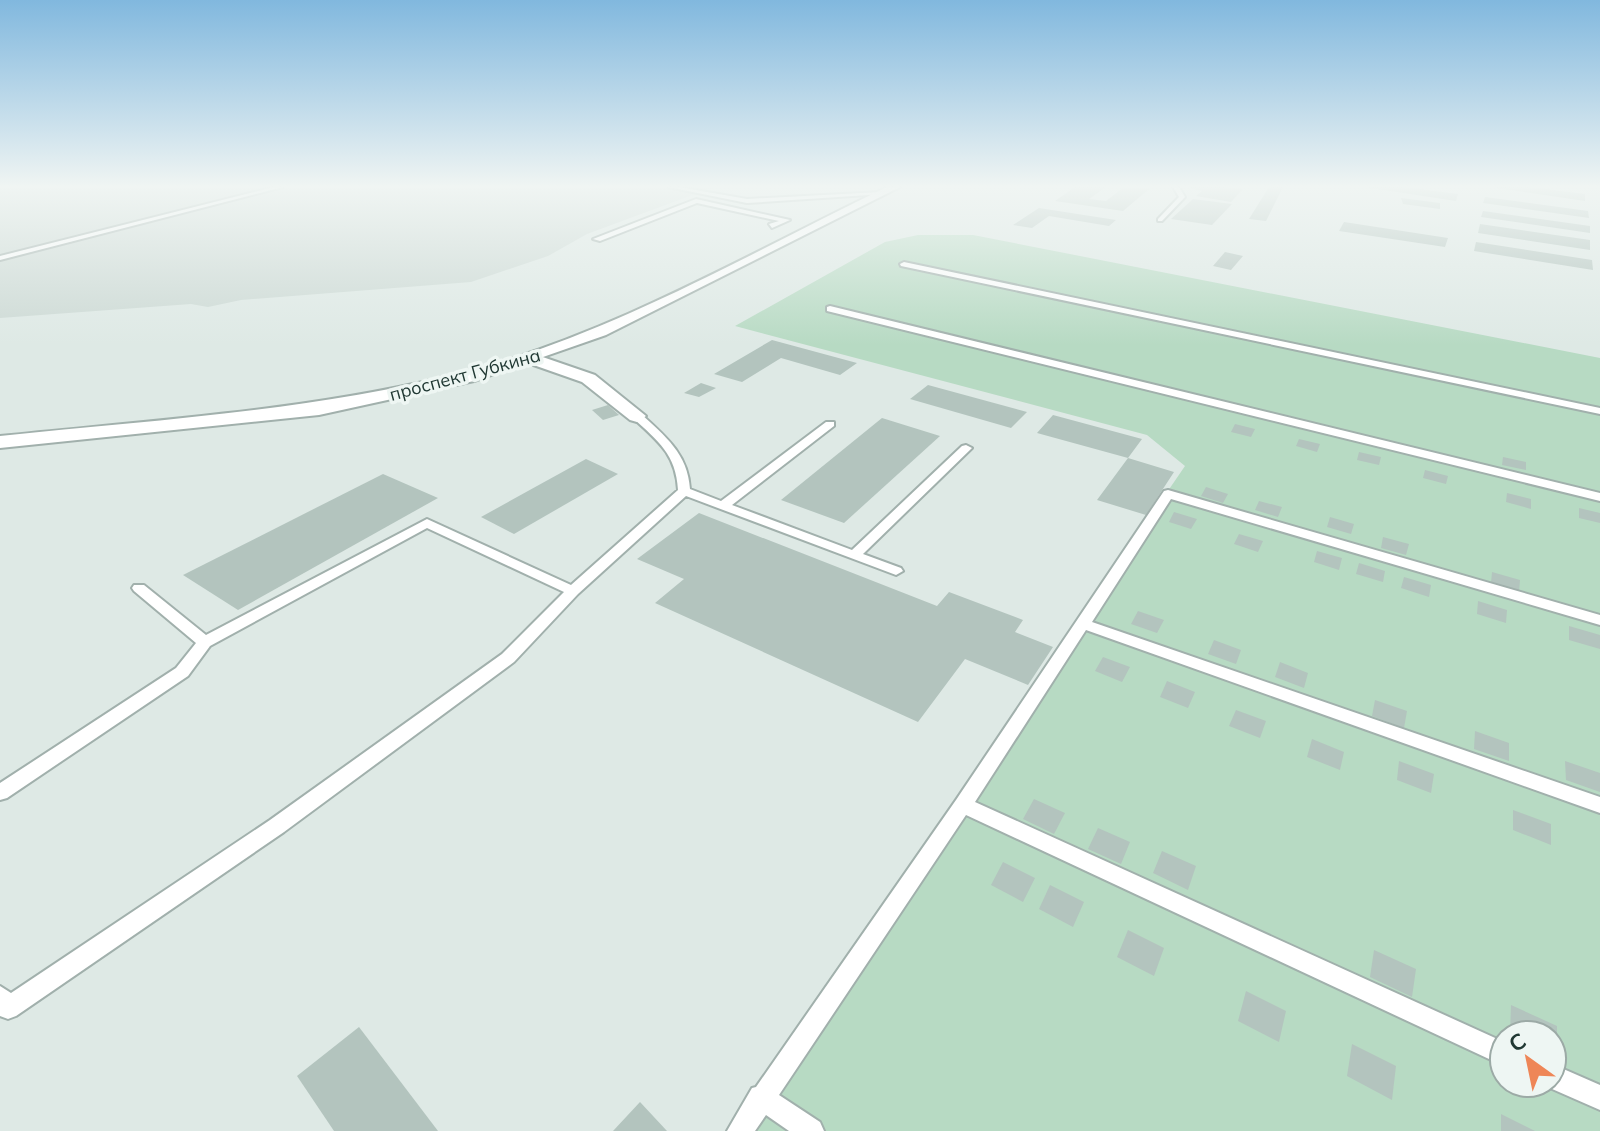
<svg xmlns="http://www.w3.org/2000/svg" width="1600" height="1131" font-family="Mulish,sans-serif">
  <rect width="100%" height="100%" fill="#dee9e5"/>
  <polygon fill="#ccd9d4" points="0,187 714,187 587,234 548,256 471,282 241,300 208,307 191,304 0,318"/>
  <path fill="#b7dac3" fill-rule="evenodd" d="M918,235H973L1600,358V1131H725L745,1109L1185,466L1147,435L735,326L885,242ZM1504,1035H1552V1083H1504Z"/>
  <g fill="#b3c4be">
    <polygon points="1075,187 1106,187 1089,199 1106,201 1124,187 1149,189 1123,211 1055,201"/>
    <polygon points="1187,187 1224,187 1243,189 1231,202 1196,196 1202,191"/>
    <polygon points="1269,187 1283,187 1266,221 1249,219"/>
    <polygon points="1364,187 1404,187 1458,194 1456,201"/>
    <polygon points="1491,187 1529,187 1585,194 1585,201"/>
    <polygon points="1485,197 1588,211 1589,218 1483,203"/>
    <polygon points="1401,198 1440,203 1440,209 1403,204"/>
    <polygon points="1193,199 1232,204 1212,225 1171,219"/>
    <polygon points="1039,208 1116,220 1109,226 1049,216 1032,228 1013,225"/>
    <polygon points="1483,211 1590,226 1590,233 1481,217"/>
    <polygon points="1344,222 1448,238 1445,247 1339,231"/>
    <polygon points="1480,224 1590,240 1590,250 1478,233"/>
    <polygon points="1476,242 1592,260 1593,270 1474,251"/>
    <polygon points="1225,252 1243,256 1231,270 1213,266"/>
    <polygon points="772,340 857,363 840,375 781,358 742,382 714,374"/>
    <polygon points="701,383 716,388 699,397 684,393"/>
    <polygon points="928,385 1027,412 1011,428 910,399"/>
    <polygon points="608,405 619,415 603,420 592,410"/>
    <polygon points="1053,415 1142,439 1128,458 1174,472 1146,515 1097,500 1128,458 1037,433"/>
    <polygon points="882,418 940,436 844,523 781,500"/>
    <polygon points="1235,424 1255,429 1251,437 1231,432"/>
    <polygon points="1299,439 1320,444 1317,452 1296,446"/>
    <polygon points="1359,452 1381,457 1379,465 1357,460"/>
    <polygon points="1503,457 1526,462 1526,470 1502,465"/>
    <polygon points="586,459 618,474 514,534 481,517"/>
    <polygon points="1425,470 1448,476 1446,484 1423,478"/>
    <polygon points="383,474 438,498 238,610 183,575"/>
    <polygon points="1206,487 1228,494 1223,503 1201,496"/>
    <polygon points="1507,493 1531,499 1531,509 1506,502"/>
    <polygon points="1259,501 1282,507 1278,517 1255,510"/>
    <polygon points="1579,508 1600,513 1600,523 1579,518"/>
    <polygon points="1174,512 1197,519 1191,529 1169,522"/>
    <polygon points="699,513 937,606 949,592 1023,620 1015,632 1053,647 1028,685 965,659 918,722 655,603 684,579 637,559"/>
    <polygon points="1330,517 1354,524 1351,534 1327,527"/>
    <polygon points="1239,534 1263,541 1258,552 1234,544"/>
    <polygon points="1383,537 1409,544 1406,555 1381,548"/>
    <polygon points="1317,551 1342,558 1339,570 1314,562"/>
    <polygon points="1359,563 1385,571 1383,582 1356,574"/>
    <polygon points="1492,572 1520,580 1519,592 1491,583"/>
    <polygon points="1404,577 1431,585 1429,597 1401,588"/>
    <polygon points="1478,601 1507,610 1506,623 1477,614"/>
    <polygon points="1138,611 1164,620 1157,633 1131,624"/>
    <polygon points="1569,626 1600,635 1600,649 1569,640"/>
    <polygon points="1214,640 1241,650 1236,664 1208,654"/>
    <polygon points="1103,657 1130,667 1122,682 1095,671"/>
    <polygon points="1280,662 1308,673 1304,688 1275,677"/>
    <polygon points="1167,681 1195,692 1188,708 1160,697"/>
    <polygon points="1375,700 1407,711 1404,728 1372,716"/>
    <polygon points="1236,710 1266,721 1260,738 1229,726"/>
    <polygon points="1475,731 1509,743 1509,761 1474,749"/>
    <polygon points="1312,739 1344,752 1340,770 1307,757"/>
    <polygon points="1399,761 1434,774 1431,793 1397,780"/>
    <polygon points="1565,761 1600,773 1600,792 1566,780"/>
    <polygon points="1034,799 1065,813 1054,834 1023,819"/>
    <polygon points="1513,810 1551,824 1551,845 1513,830"/>
    <polygon points="1098,828 1130,842 1121,864 1088,849"/>
    <polygon points="1162,851 1196,866 1188,890 1153,873"/>
    <polygon points="1003,862 1035,878 1023,902 991,885"/>
    <polygon points="1050,885 1084,902 1073,927 1039,909"/>
    <polygon points="1128,930 1164,948 1154,976 1117,957"/>
    <polygon points="1374,950 1416,969 1412,997 1370,977"/>
    <polygon points="1246,991 1286,1011 1279,1042 1238,1021"/>
    <polygon points="1511,1005 1557,1026 1557,1057 1552,1055 1552,1035 1510,1035"/>
    <polygon points="359,1027 438,1131 334,1131 297,1076"/>
    <polygon points="1352,1044 1396,1066 1392,1100 1347,1076"/>
    <polygon points="640,1102 667,1131 613,1131"/>
    <polygon points="1501,1114 1535,1131 1501,1131"/>
  </g>
  <g fill="none" stroke-linecap="round" stroke-linejoin="round">
    <defs>
      <g id="service">
        <polygon points="274,187 283,187 0,260 0,256"/>
        <polygon points="668,187 679,187 747,199 880,192 883,194 747,203"/>
        <polygon points="890,187 898,187 895,189"/>
        <polygon points="1173,187 1179,187 1185,197 1162,221 1158,221 1158,219 1179,197"/>
        <polygon points="696,199 790,220 772,228 769,224 779,221 697,203 600,241 593,239"/>
        <polygon points="904,262 1600,408 1600,414 901,266 900,264"/>
        <polygon points="830,306 1600,493 1600,501 827,311 827,307"/>
        <path d="M637,413L641,414C665,436 688,454 690,489L721,501L826,422H834V426L732,505L852,550L962,446L966,445L972,448L863,554L901,568L903,571L896,575L686,496L578,594L514,662L284,832L16,1016L8,1019L0,1016V986L11,993L270,820L502,654L564,592L427,528L210,646L188,676L7,798L0,800V783L176,668L196,643L134,591L132,588L134,585H144L206,635L427,519L571,585L678,490C676,454 658,441 633,418L632,416Z"/>
        <polygon points="1168,490 1600,615 1600,625 1171,499 1092,622 1600,797 1600,813 1086,630 975,802 1504,1042 1504,1066 966,815 779,1095 820,1122 824,1131 789,1131 766,1115 755,1131 727,1131 752,1088 756,1087 956,800 1164,491"/>
        <polygon points="1552,1064 1600,1085 1600,1110 1543,1085 1552,1083"/>
      </g>
      <polygon id="minor" points="531,353 595,375 646,416 637,422 630,420 582,382 525,362 523,358"/>
      <path id="tertiary" d="M887,187H900L606,335L474,381L319,415L0,448V436C154,420 310,411 461,373C607,337 752,252 887,187Z"/>
    </defs>
    <use href="#service" stroke="#a1b0ac" stroke-width="4"/>
    <use href="#minor" stroke="#a1b0ac" stroke-width="4"/>
    <use href="#tertiary" stroke="#a1b0ac" stroke-width="4"/>
    <use href="#service" fill="#fff" fill-rule="evenodd"/>
    <use href="#minor" fill="#fff" fill-rule="evenodd"/>
    <use href="#tertiary" fill="#fff" fill-rule="evenodd"/>
  </g>
  <linearGradient id="sky" x2="0" y2="1"><stop stop-color="#81b8de"/><stop offset="0.54" stop-color="#f0f5f3"/><stop offset="1" stop-color="#f0f5f3" stop-opacity="0"/></linearGradient>
  <rect width="1600" height="345" fill="url(#sky)"/>
  <g text-anchor="middle" stroke-width="7" stroke-linejoin="round" paint-order="stroke">
    <g font-size="18" fill="#203833" stroke="#eef6f3">
      <text transform="translate(465 375) rotate(-15)" y="6">проспект Губкина</text>
    </g>
  </g>
  <g transform="translate(1528 1059) rotate(327)"><circle r="38" fill="#eef6f3" stroke="#9caaa6" stroke-width="2"/>
  <path d="M0-6L14 30L0 20L-14 30Z" fill="#ee8657"/>
  <text y="-12" font-size="22" font-weight="bold" text-anchor="middle" fill="#203833">С</text>
  </g>
</svg>
